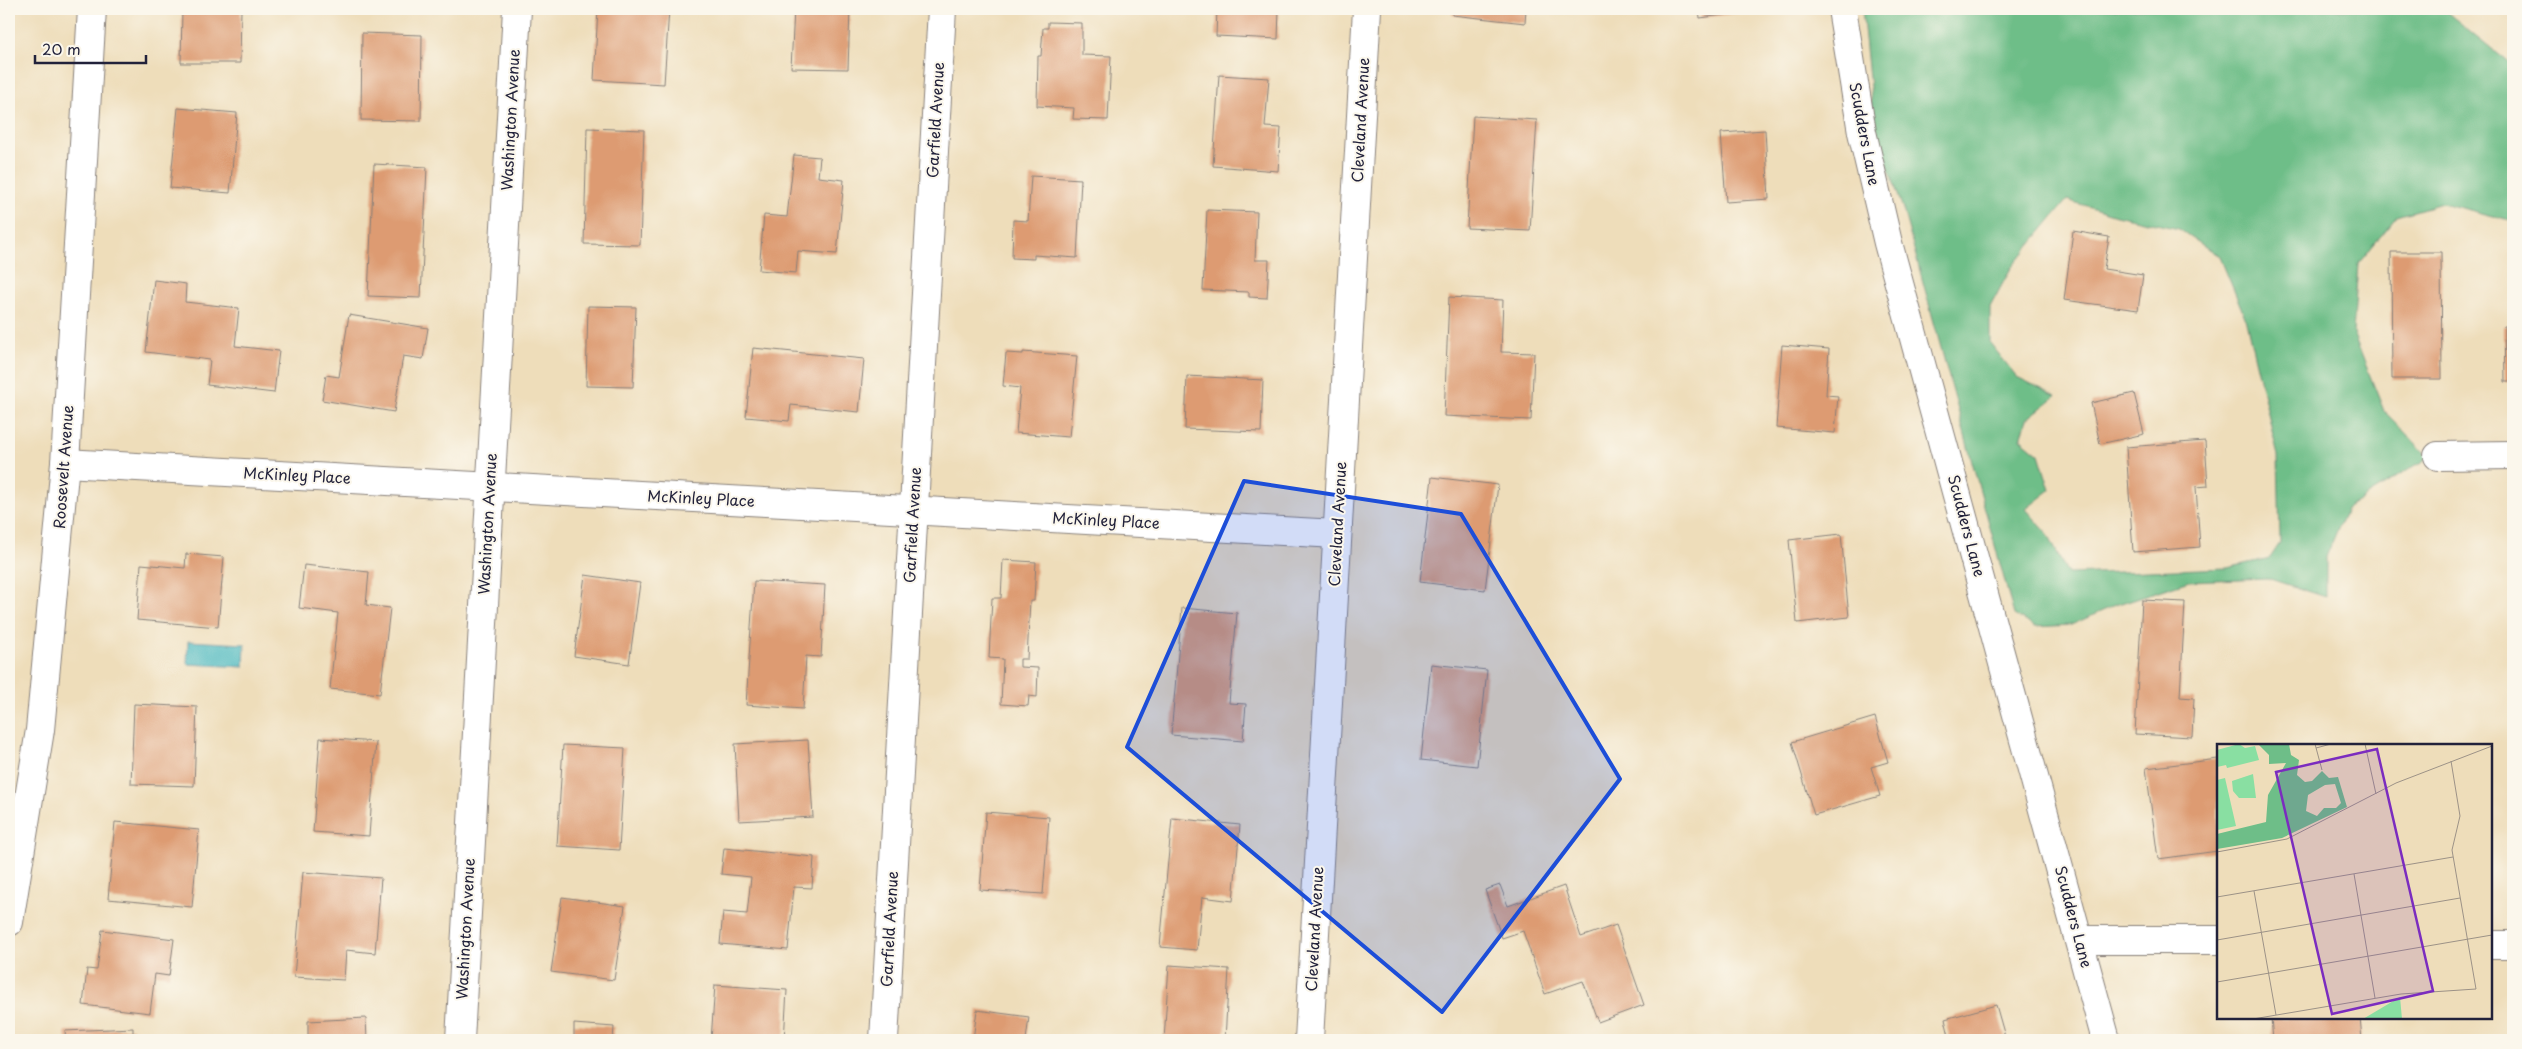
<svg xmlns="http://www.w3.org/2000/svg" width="2522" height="1049" font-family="'Playpen Sans',sans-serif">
  <rect width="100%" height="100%" fill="#fbf7ec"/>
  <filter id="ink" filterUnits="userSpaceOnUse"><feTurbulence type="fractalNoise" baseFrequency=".02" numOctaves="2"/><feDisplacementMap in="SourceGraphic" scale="10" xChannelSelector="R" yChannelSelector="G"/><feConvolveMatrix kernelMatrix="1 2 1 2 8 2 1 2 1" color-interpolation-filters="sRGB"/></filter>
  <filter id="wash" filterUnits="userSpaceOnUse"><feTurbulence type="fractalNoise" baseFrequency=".0096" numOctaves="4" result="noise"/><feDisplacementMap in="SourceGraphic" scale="20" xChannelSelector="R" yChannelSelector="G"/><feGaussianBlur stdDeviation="1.12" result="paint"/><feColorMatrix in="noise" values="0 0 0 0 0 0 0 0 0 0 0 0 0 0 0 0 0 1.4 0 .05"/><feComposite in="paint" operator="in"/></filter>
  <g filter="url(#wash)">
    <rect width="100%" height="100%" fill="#eeddba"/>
    <path fill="#6ebe88" stroke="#487062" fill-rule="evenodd" d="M1862,9H2443L2513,66V221L2442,203L2397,216L2358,264L2353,333L2384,411L2429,457L2346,509L2326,557V597L2267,578L2189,581L2118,604L2071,625L2035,627L2014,615L1903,209L1874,126ZM2067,200L2116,215L2179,229L2220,257L2245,317L2278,455L2280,543L2270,558L2227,568L2068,574L2047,533L2026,509L2050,490L2039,454L2021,439L2027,419L2056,396L2017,377L1990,343V307L2011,268Z"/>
    <polygon fill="#49b8bf" stroke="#366d7d" points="188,641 245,644 244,667 187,664"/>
    <g id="blocks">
      <g fill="#dd9b72">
        <polygon points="182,9 241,9 240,63 181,63"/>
        <polygon points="598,9 669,9 664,84 594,80"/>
        <polygon points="794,9 850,9 848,69 791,68"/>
        <polygon points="1217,9 1279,9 1278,39 1216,36"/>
        <polygon points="1452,9 1526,9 1525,23 1452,15"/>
        <polygon points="1699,9 1746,9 1747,12 1700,18"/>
        <polygon points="1048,22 1082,23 1082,55 1111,56 1108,120 1073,119 1074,108 1037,106 1038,56 1041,56 1043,28 1048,28"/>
        <polygon points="362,33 422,35 421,121 361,120"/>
        <polygon points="1219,75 1269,78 1265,127 1281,128 1278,171 1213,166"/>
        <polygon points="178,108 237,113 230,193 170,188"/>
        <polygon points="1473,116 1537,120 1530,231 1467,228"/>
        <polygon points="587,128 644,130 640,245 584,244"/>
        <polygon points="1765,130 1769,199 1726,202 1721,133"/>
        <polygon points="794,155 820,157 818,177 844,180 837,254 798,251 796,273 759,270 764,215 787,217"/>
        <polygon points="374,164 427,167 421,298 368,296"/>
        <polygon points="1031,176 1081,179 1077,258 1034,255 1034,259 1012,258 1013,220 1028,221"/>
        <polygon points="1207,210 1257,212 1255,260 1269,260 1267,298 1249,297 1249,292 1203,290"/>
        <polygon points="2073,231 2109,237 2104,269 2143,275 2138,310 2064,300"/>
        <polygon points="2391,252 2441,252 2442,379 2392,379"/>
        <polygon points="154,280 186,284 185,302 239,308 235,346 279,351 274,393 207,385 210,360 146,352"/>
        <polygon points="1449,297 1503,300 1501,352 1534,353 1531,420 1444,416"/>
        <polygon points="588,306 636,307 633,387 586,386"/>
        <polygon points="349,315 428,328 423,359 403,356 394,412 322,400 326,375 339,377"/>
        <polygon points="2504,326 2513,326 2513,382 2505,382"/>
        <polygon points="1782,345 1829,349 1826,395 1838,396 1835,433 1776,428"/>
        <polygon points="753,348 864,359 859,412 791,405 789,421 746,417"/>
        <polygon points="1023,352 1077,356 1069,437 1016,433 1020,388 1003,386 1006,353 1023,354"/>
        <polygon points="1187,376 1263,380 1261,432 1185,429"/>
        <polygon points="2134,393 2144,434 2100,444 2091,403"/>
        <polygon points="2205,441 2208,486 2196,487 2200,547 2133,552 2126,447"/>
        <polygon points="1432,477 1498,485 1485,590 1420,582"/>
        <polygon points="1841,534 1849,617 1797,623 1789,540"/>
        <polygon points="186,554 224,557 218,627 137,620 141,564 185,568"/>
        <polygon points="1003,560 1036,562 1034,601 1030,601 1027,659 1020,659 1020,667 1038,668 1037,697 1029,696 1028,706 1001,704 1003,659 989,658 992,598 1001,598"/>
        <polygon points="304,565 369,572 366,605 390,608 380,694 330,689 338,613 299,608"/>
        <polygon points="585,575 640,583 629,664 574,656"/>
        <polygon points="754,581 825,585 821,657 806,656 803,709 746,705"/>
        <polygon points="2142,600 2185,602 2180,697 2194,698 2192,737 2135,734"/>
        <polygon points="1182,608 1237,613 1229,703 1246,704 1243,741 1171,735"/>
        <polygon points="1431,664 1487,670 1477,766 1421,760"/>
        <polygon points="134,704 197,707 194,786 131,784"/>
        <polygon points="1875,717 1888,762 1871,767 1880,796 1814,815 1792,742"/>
        <polygon points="320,738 376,742 369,836 313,832"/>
        <polygon points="808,740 813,817 739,821 735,744"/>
        <polygon points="563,745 625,748 619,850 557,846"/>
        <polygon points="2218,759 2218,851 2158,859 2146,768"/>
        <polygon points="986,812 1049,817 1043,894 980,890"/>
        <polygon points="1172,818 1240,825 1233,901 1202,897 1197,950 1160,947"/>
        <polygon points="115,822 199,830 192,907 108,899"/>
        <polygon points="724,848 814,857 812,888 794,887 788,950 720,944 723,912 747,914 751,877 721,874"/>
        <polygon points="303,872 381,878 375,953 346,950 344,980 294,977"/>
        <polygon points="1500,885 1508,906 1564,886 1581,937 1616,925 1644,1005 1598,1022 1583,981 1545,994 1523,931 1502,938 1485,890"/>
        <polygon points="562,897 625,906 614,980 551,972"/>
        <polygon points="102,930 174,939 169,976 155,974 150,1013 83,1005 87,969 97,970"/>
        <polygon points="1169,965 1229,969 1225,1040 1164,1040"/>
        <polygon points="715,985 787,990 784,1040 711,1040"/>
        <polygon points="1996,1005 2006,1040 1950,1040 1945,1019"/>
        <polygon points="977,1010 1029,1017 1026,1040 973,1040"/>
        <polygon points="366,1018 367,1040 308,1040 308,1021"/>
        <polygon points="2271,1018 2360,1018 2362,1040 2273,1040"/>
        <polygon points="574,1024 614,1027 613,1040 574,1040"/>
        <polygon points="133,1028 133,1040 66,1040 65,1031"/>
      </g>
    </g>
  </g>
  <g filter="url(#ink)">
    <use href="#blocks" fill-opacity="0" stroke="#88807a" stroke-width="1"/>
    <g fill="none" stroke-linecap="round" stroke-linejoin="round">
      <defs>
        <g id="minor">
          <polyline points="2438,456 2513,455"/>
          <polyline points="65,463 1337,534"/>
          <polyline points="9,922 40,730 65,463 92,9"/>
          <polyline points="2080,940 2218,940"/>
          <polyline points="2491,945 2513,945"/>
          <polyline points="460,1040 517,9"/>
          <polyline points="884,1040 942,9"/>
          <polyline points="1309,1040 1367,9"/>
        </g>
        <polyline id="tertiary" points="1842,9 1862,132 1888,243 2106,1040"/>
      </defs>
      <use href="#minor" stroke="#88807a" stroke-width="30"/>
      <use href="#tertiary" stroke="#88807a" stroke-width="30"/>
      <use href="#minor" stroke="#fff" stroke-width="28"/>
      <use href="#tertiary" stroke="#fff" stroke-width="28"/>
    </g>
  </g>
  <path fill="#1d4ed8" fill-opacity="0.2" stroke="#1d4ed8" stroke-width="4" stroke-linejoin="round" d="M1244,481L1461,514L1620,779L1442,1012L1127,747Z"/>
  <g text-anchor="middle" stroke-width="4" stroke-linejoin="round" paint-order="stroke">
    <g font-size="15" fill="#22223b" stroke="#fbf7ec">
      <text transform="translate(511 120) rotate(-87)" y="5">Washington Avenue</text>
      <text transform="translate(936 120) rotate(-87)" y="5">Garfield Avenue</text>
      <text transform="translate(1361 120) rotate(-87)" y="5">Cleveland Avenue</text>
      <text transform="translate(1864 134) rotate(79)" y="5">Scudders Lane</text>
      <text transform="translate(64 467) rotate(-86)" y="5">Roosevelt Avenue</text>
      <text transform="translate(297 476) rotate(3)" y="5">McKinley Place</text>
      <text transform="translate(701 499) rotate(3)" y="5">McKinley Place</text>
      <text transform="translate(1106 521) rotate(3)" y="5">McKinley Place</text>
      <text transform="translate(488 524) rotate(-87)" y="5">Washington Avenue</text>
      <text transform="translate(1338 524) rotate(-87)" y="5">Cleveland Avenue</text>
      <text transform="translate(913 525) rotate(-87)" y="5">Garfield Avenue</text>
      <text transform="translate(1966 526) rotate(75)" y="5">Scudders Lane</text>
      <text transform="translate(2073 917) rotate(75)" y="5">Scudders Lane</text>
      <text transform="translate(466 929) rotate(-87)" y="5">Washington Avenue</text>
      <text transform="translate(890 929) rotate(-87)" y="5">Garfield Avenue</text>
      <text transform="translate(1315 929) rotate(-87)" y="5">Cleveland Avenue</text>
    </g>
  </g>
  <g transform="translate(2217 744)">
    <rect width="275" height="275" fill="#eeddba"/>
    <path d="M22,0L28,4L38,2L42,16L10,24L9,21L0,23V6ZM36,30L39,54H22L16,47L15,37ZM8,34L19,82L0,86V36ZM183,253L185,275H146Z" fill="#89dfa2"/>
    <path d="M41,0H72L74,11L82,16L80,31L88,38L95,37L105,27L112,34L121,33L130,63L65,94L0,105V90L49,78L51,51L69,19L52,20V11ZM118,40L124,59L119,64H107L100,72L89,67L91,51L108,41Z" fill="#6ebe88" fill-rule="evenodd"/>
    <path fill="none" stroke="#9c9287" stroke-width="1" d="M98,0L105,26M148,0L159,50M99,4L114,0M0,108L70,95L179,39L275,2M137,130L158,254M37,147L59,271M0,153L236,113M0,196L243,154M0,238L275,191M36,275L184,250L259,245L235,106L243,72L234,17"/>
    <path fill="#7b2cbf" fill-opacity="0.15" stroke="#7b2cbf" stroke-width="2.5" d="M160,5L216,247L115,270L59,28Z"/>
    <rect width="275" height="275" fill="none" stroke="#22223b" stroke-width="2.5"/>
  </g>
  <rect width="2522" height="1049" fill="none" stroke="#fbf7ec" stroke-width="30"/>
  <path d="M35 55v8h111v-8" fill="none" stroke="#22223b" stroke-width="2.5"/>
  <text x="42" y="55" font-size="15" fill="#22223b" stroke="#fbf7ec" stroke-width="4" paint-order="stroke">20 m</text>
</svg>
